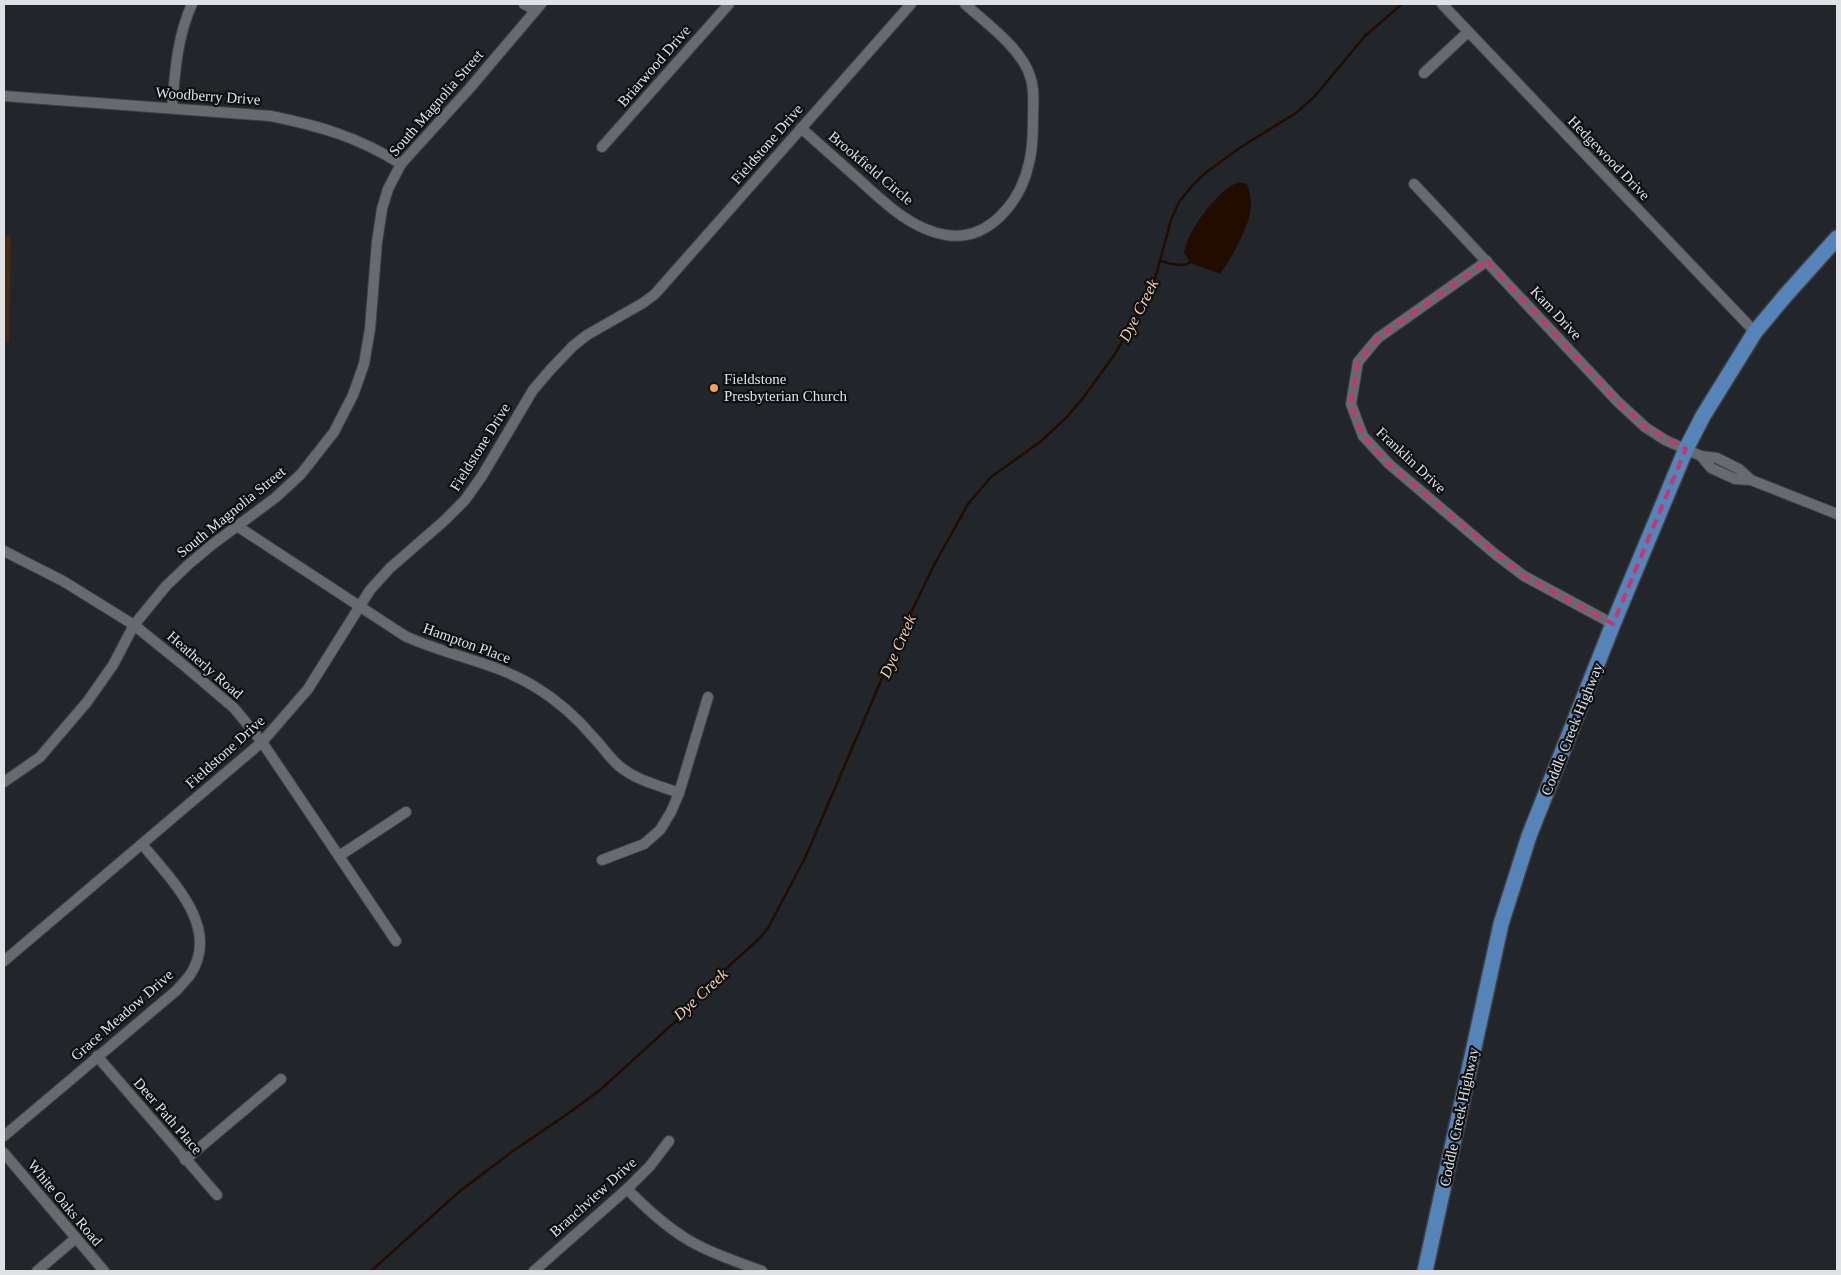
<svg xmlns="http://www.w3.org/2000/svg" width="1841" height="1275" font-family="'Times New Roman',serif">
  <rect width="100%" height="100%" fill="#22262a"/>
  <polygon fill="#442a14" points="4,236 11,236 9,341 4,341"/>
  <path fill="#220c00" d="M1239,182L1247,184C1249,192 1252,199 1251,207C1249,227 1232,257 1220,274L1191,263L1184,253C1187,231 1218,189 1239,182Z"/>
  <g fill="none" stroke-linecap="round" stroke-linejoin="round">
    <g stroke="#220c00" stroke-width="2.5">
      <path d="M1160,261C1171,263 1183,269 1192,261"/>
      <polyline points="371,1271 460,1191 513,1151 566,1115 600,1090 677,1020 732,963 759,939 768,928 805,858 883,676 900,642 906,623 934,565 968,504 991,477 1040,442 1066,418 1083,398 1115,354 1138,314 1155,279 1171,220 1179,202 1192,186 1204,174 1241,147 1296,113 1314,97 1365,36 1402,4"/>
    </g>
    <defs>
      <g id="street">
        <polyline points="524,4 535,10"/>
        <polyline points="1442,4 1755,332"/>
        <polyline points="1424,73 1468,32"/>
        <path d="M4,96L271,116C320,126 358,137 401,164"/>
        <path d="M172,108C175,72 177,37 192,4"/>
        <path d="M801,128C819,144 837,160 855,176C881,199 909,229 946,235C989,242 1021,201 1029,163C1033,148 1033,133 1033,118C1033,104 1035,89 1030,76C1021,48 986,23 965,4"/>
        <polyline points="602,147 729,4"/>
        <polyline points="1414,184 1617,401 1645,427 1665,440 1701,456 1717,458 1739,469 1751,480"/>
        <polyline points="1487,261 1378,338 1358,362 1351,404 1363,436 1389,464 1495,554 1524,576 1613,624"/>
        <polyline points="1701,456 1711,468 1735,479 1751,480 1837,514"/>
        <path d="M237,526L405,636C448,656 496,662 537,688C558,701 578,719 594,738C604,748 611,761 623,769C639,781 661,786 679,793"/>
        <polyline points="4,551 63,581 134,625 181,663 234,708 262,742 396,941"/>
        <polyline points="4,782 40,757 87,702 113,665 134,625 166,586 189,564 213,544 275,498 301,474 334,432 353,395 364,364 370,329 377,242 382,209 388,189 401,164 469,89 541,4"/>
        <polyline points="339,856 406,812"/>
        <polyline points="602,860 644,844 660,830 671,812 679,793 708,697"/>
        <polyline points="4,961 262,742 308,689 370,590 390,568 444,521 465,500 482,476 533,390 551,369 573,346 587,335 643,303 655,294 911,4"/>
        <polyline points="97,1056 217,1195"/>
        <path d="M4,1136L177,990C181,985 186,980 190,975C222,927 170,879 142,844"/>
        <polyline points="4,1153 104,1271"/>
        <polyline points="185,1160 281,1079"/>
        <path d="M627,1189C646,1208 666,1227 690,1241C712,1254 738,1262 762,1271"/>
        <polyline points="37,1271 76,1238"/>
        <polyline points="534,1271 627,1189 650,1166 669,1141"/>
      </g>
      <polyline id="primary" points="1425,1271 1501,924 1529,836 1613,624 1686,449 1703,416 1755,332 1785,296 1837,238"/>
    </defs>
    <use href="#street" stroke="#3f4145" stroke-width="12"/>
    <use href="#primary" stroke="#3f4145" stroke-width="18"/>
    <use href="#street" stroke="#676b70" stroke-width="10"/>
    <use href="#primary" stroke="#5684b8" stroke-width="15"/>
  </g>
  <path fill="none" stroke="#c63670" stroke-width="4" stroke-dasharray="10 6" stroke-linejoin="round" d="M1487,261L1617,401L1645,427L1686,449L1613,624L1524,576L1389,464L1363,436L1351,404L1358,362L1378,338Z"/>
  <circle fill="#fb9e51" stroke="#0d0f11" stroke-width="2" cx="714" cy="388" r="5"/>
  <g text-anchor="middle" stroke-width="4.5" stroke-linejoin="round" paint-order="stroke">
    <g font-size="15" fill="#dfe1e4" stroke="#0d0f11">
      <text transform="translate(654 66) rotate(-49)" y="5">Briarwood Drive</text>
      <text transform="translate(208 96) rotate(4)" y="5">Woodberry Drive</text>
      <text transform="translate(436 103) rotate(-49)" y="5">South Magnolia Street</text>
      <text transform="translate(767 144) rotate(-49)" y="5">Fieldstone Drive</text>
      <text transform="translate(1609 158) rotate(46)" y="5">Hedgewood Drive</text>
      <text transform="translate(871 168) rotate(40)" y="5">Brookfield Circle</text>
      <text transform="translate(1556 313) rotate(47)" y="5">Kam Drive</text>
      <text transform="translate(480 447) rotate(-58)" y="5">Fieldstone Drive</text>
      <text transform="translate(1411 460) rotate(43)" y="5">Franklin Drive</text>
      <text transform="translate(231 512) rotate(-39)" y="5">South Magnolia Street</text>
      <text transform="translate(467 643) rotate(20)" y="5">Hampton Place</text>
      <text transform="translate(205 665) rotate(41)" y="5">Heatherly Road</text>
      <text transform="translate(1572 729) rotate(-68)" y="5">Coddle Creek Highway</text>
      <text transform="translate(225 752) rotate(-42)" y="5">Fieldstone Drive</text>
      <text transform="translate(122 1015) rotate(-41)" y="5">Grace Meadow Drive</text>
      <text transform="translate(168 1116) rotate(49)" y="5">Deer Path Place</text>
      <text transform="translate(1459 1117) rotate(-78)" y="5">Coddle Creek Highway</text>
      <text transform="translate(593 1197) rotate(-42)" y="5">Branchview Drive</text>
      <text transform="translate(65 1203) rotate(50)" y="5">White Oaks Road</text>
    </g>
    <g font-size="15" fill="#dfe1e4" stroke="#0d0f11" text-anchor="start">
      <text x="724" y="384">Fieldstone<tspan x="724" dy="17">Presbyterian Church</tspan></text>
    </g>
    <g font-size="16" font-style="italic" fill="#fdceac" stroke="#0d0f11">
      <text transform="translate(1138 310) rotate(-63)" y="6">Dye Creek</text>
      <text transform="translate(897 646) rotate(-66)" y="6">Dye Creek</text>
      <text transform="translate(700 994) rotate(-43)" y="6">Dye Creek</text>
    </g>
  </g>
  <rect width="1841" height="1275" fill="none" stroke="#dfe1e4" stroke-width="10"/>
</svg>
